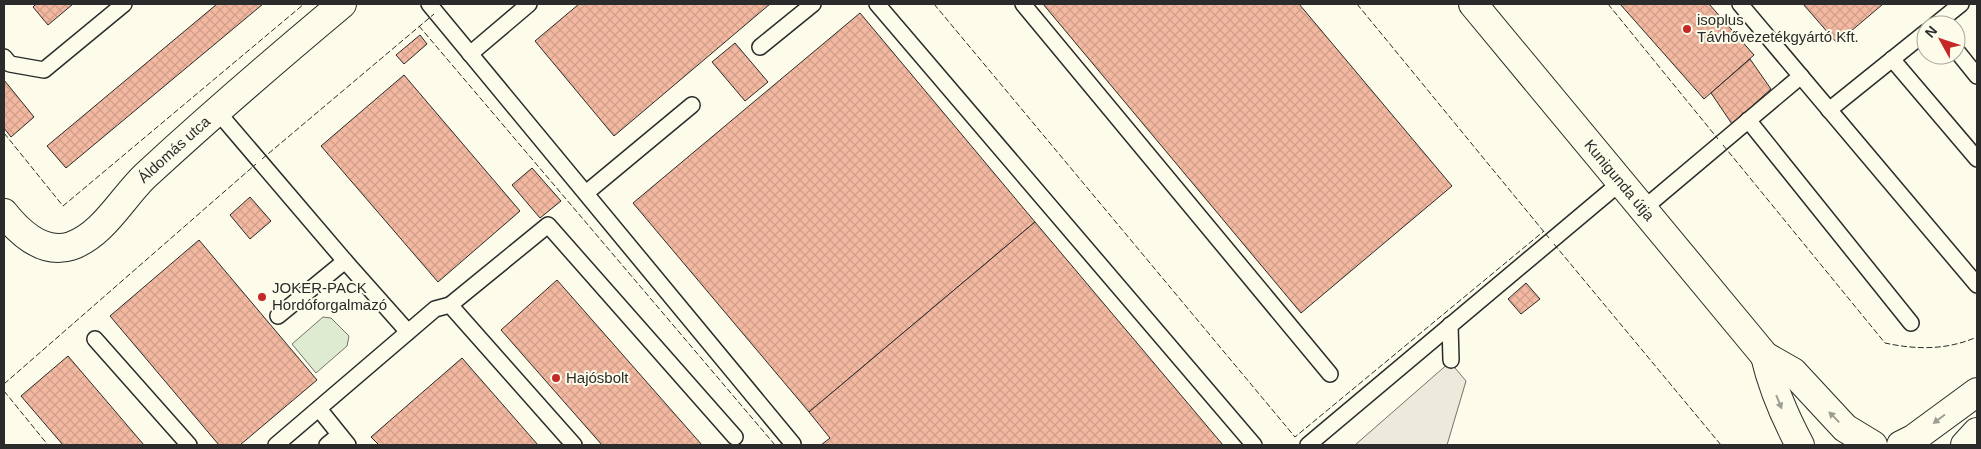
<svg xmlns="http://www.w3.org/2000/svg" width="1981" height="449" font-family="Helvetica,sans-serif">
  <defs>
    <pattern id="building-cross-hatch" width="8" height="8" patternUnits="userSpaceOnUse" patternTransform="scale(1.25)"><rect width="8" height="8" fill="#f2b8a0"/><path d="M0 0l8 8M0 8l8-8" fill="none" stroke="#d09e8a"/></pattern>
  </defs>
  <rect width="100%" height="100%" fill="#fdfbea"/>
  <polygon fill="#deebd1" stroke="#74746e" points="323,317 331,318 349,336 347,346 316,373 292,344"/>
  <polygon fill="#eceadb" stroke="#74746e" points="1450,362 1466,381 1447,445 1355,445"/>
  <g fill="url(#building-cross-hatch)" stroke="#2b2b2b">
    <polygon points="36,4 73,4 48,25 33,7"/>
    <polygon points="217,4 263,4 66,168 47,146"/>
    <polygon points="579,4 770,4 614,136 535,41"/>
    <polygon points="1043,4 1299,4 1452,186 1301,313"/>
    <polygon points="1620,4 1709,4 1754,55 1704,99"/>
    <polygon points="1803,4 1883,4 1837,43"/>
    <polygon points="860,13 1035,222 809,412 633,203"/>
    <polygon points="420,35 427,44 404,64 396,55"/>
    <polygon points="735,43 768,82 745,101 712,62"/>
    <polygon points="1750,59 1771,89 1732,124 1711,93"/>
    <polygon points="404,75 520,211 438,282 321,146"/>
    <polygon points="4,80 34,117 11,137 4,128"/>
    <polygon points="532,168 561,201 540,218 512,185"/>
    <polygon points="250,197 271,221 250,239 230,215"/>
    <polygon points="1035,222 1223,445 821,445 830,438 809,412"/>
    <polygon points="199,240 317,380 240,445 219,445 110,316"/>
    <polygon points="557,280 702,445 602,445 501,330"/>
    <polygon points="1526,283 1540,299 1521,314 1508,299"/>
    <polygon points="68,356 144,445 63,445 21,396"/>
    <polygon points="462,358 538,445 379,445 371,437"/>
  </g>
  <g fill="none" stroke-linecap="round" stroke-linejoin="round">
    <defs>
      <g id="service">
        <polyline points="429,4 793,444"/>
        <polyline points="877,4 1254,445"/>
        <polyline points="1023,4 1330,374"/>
        <polyline points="1740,4 1977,285"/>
        <polyline points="1935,25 1961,4"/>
        <polyline points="760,47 813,4"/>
        <polyline points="1956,50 1977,76"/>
        <polyline points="470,54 529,4"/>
        <polyline points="4,57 10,64 44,70 124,4"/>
        <polyline points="1892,59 1977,159"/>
        <polyline points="216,110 345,261 408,332"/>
        <polyline points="1829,110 1926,32"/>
        <polyline points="1748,120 1911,323"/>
        <polyline points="586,193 692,105"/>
        <polyline points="1643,209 1801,76"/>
        <polyline points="450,305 548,225 735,437"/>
        <polyline points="278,316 345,261"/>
        <polyline points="1450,325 1451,360"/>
        <polyline points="95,339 189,445"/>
        <polyline points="319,409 348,445"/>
        <polyline points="276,445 435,309 450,305 574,445"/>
        <polyline points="327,445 339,435"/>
        <polyline points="1308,445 1621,182"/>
      </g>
      <g id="minor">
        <path id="s1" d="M4,213C20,233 43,255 71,246C103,235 122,198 145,176C209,117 275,60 342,4"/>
      </g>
      <g id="tertiary">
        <path id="s2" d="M1473,4L1765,356L1793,372L1845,428L1873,445"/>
        <path d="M1765,356C1772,387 1785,417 1800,445"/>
        <polyline points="1901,445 1913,439 1977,392"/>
        <polyline points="1965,445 1977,432"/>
      </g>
    </defs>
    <use href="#service" stroke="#2b2b2b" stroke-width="18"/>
    <use href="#minor" stroke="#2b2b2b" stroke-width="30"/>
    <use href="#tertiary" stroke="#2b2b2b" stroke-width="30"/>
    <use href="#service" stroke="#fdfbea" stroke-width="15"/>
    <use href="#minor" stroke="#fdfbea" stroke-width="28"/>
    <use href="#tertiary" stroke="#fdfbea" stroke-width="28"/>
    <g stroke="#2b2b2b" stroke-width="1" stroke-dasharray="6 2.5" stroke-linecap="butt">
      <polyline points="934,4 1295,437 1544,231"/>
      <polyline points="1357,4 1549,238"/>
      <polyline points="1608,4 1718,139"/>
      <polyline points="419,26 775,445"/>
      <polyline points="4,133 63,206 304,4"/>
      <path d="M1723,145L1885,343C1917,350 1947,350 1977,337"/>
      <polyline points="262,159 434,14"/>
      <polyline points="1554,244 1721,445"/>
      <polyline points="4,384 256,164"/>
      <polyline points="4,391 48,445"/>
    </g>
  </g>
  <defs><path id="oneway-solid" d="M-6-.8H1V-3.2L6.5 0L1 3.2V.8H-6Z" transform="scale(1.25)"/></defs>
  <g fill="#9e9d94">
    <use href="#oneway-solid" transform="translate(1779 402) rotate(68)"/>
    <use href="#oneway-solid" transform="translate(1834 417) rotate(-134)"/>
    <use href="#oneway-solid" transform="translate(1939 419) rotate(143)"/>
  </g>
  <g fill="#c62828" stroke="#fdfbea" stroke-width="2">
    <circle cx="1687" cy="29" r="5"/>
    <circle cx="262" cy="297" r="5"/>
    <circle cx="556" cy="378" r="5"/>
  </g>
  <g text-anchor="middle" stroke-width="4" stroke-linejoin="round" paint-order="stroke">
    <g font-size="15" fill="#2b2b2b" stroke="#fdfbea" text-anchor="start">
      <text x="1697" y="25">isoplus<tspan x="1697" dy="17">Távhővezetékgyártó Kft.</tspan></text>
      <text x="272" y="293">JOKER-PACK<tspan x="272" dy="17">Hordóforgalmazó</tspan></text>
      <text x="566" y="383">Hajósbolt</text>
    </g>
    <g font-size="15" fill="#2b2b2b" stroke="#fdfbea">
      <text dy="5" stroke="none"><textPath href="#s1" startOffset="222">Áldomás utca</textPath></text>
      <text dy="5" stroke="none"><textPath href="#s2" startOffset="229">Kunigunda útja</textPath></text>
    </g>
  </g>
  <rect width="1981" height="449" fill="none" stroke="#2b2b2b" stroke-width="10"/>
  <g transform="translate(1941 40) rotate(310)"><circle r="24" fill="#fdfbea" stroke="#a9a89e"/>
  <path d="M0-4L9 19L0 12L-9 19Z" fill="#c62828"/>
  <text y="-8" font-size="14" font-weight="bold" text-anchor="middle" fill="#2b2b2b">N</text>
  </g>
</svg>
